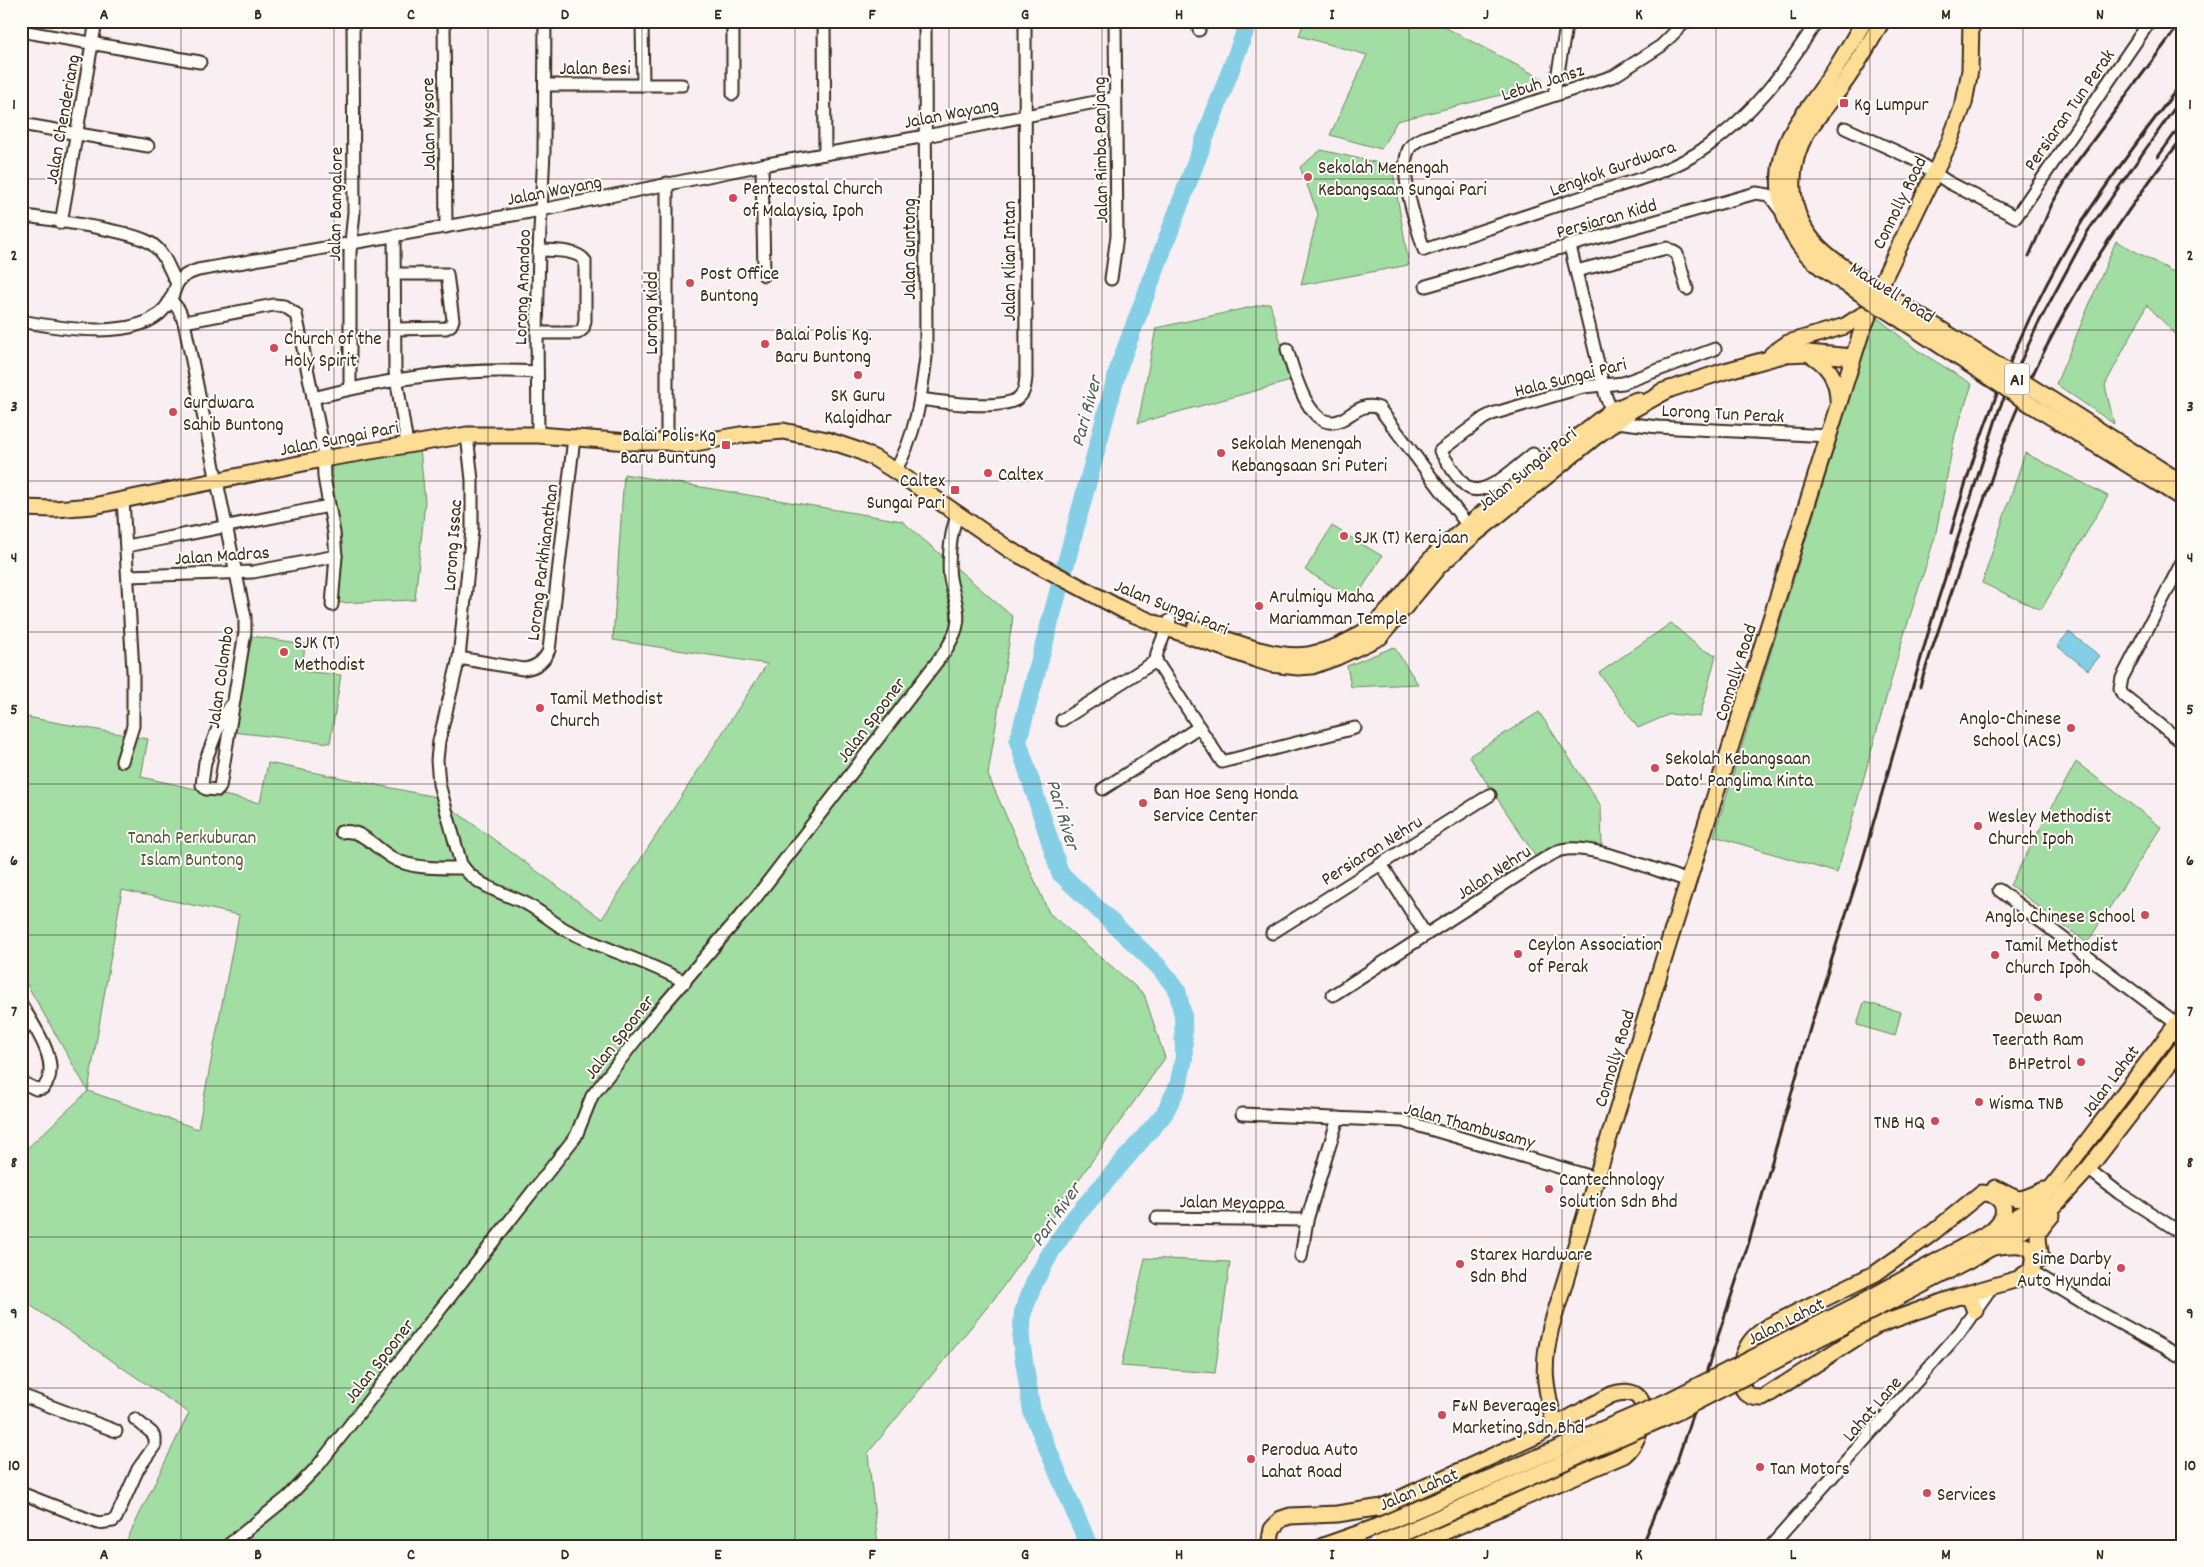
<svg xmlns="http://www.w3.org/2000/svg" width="2204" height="1567" font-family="Dekko,sans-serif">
  <rect width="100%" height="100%" fill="#f9eff3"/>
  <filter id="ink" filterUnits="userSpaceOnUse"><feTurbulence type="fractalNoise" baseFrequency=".02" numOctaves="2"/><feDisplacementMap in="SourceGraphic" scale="10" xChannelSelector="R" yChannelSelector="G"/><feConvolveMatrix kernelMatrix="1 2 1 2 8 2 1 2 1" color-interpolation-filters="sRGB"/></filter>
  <g filter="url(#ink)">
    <g fill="#a2dda3" stroke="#6e8460" fill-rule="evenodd">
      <polygon points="1304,21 1433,21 1543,79 1525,89 1397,121 1381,149 1330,135 1367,55 1299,36"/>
      <polygon points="1321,150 1392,166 1409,265 1301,285 1318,214 1300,167"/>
      <polygon points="2116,241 2183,277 2183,342 2147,305 2105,385 2114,424 2056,384"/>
      <polygon points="1270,303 1291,381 1138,423 1156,328"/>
      <polygon points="1875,316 1917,350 1972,384 1955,435 1935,537 1903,638 1837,873 1714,836"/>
      <polygon points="420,448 425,502 415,600 337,603 328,465"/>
      <polygon points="2025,453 2108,496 2041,610 1982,583"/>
      <path d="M624,474L902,521L1013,617L988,775L1049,913L1144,994L1165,1058L994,1299L868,1453L878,1546H124L189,1413L21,1299V1154L88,1091L21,974V716L148,739L141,777L260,803L268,763L436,797L602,919L767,664L613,640ZM122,890L239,915L198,1129L88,1091Z"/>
      <polygon points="1332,526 1382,556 1355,600 1305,570"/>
      <polygon points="1671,623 1701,649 1716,655 1700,717 1670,714 1638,728 1599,673"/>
      <polygon points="252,636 305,644 302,671 341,675 330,743 232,732"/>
      <polygon points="1394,647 1418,684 1351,687 1347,666"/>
      <path d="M1539,712L1601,806L1602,847C1570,842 1564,839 1536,857L1469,756Z"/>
      <polygon points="2076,762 2161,827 2087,943 2010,885"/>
      <polygon points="1864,1002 1901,1012 1895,1036 1857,1025"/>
      <polygon points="1145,1258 1230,1262 1215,1373 1121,1366"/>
    </g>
    <polygon fill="#85cfe6" stroke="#678d96" points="2069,632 2100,656 2088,670 2057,646"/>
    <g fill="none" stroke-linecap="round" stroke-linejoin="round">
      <polyline stroke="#85cfe6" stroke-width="18" points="1089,1546 1032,1412 1021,1341 1023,1312 1035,1281 1052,1250 1075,1217 1164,1114 1178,1086 1184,1058 1183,1016 1177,990 1160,968 1060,873 1018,741 1119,366 1249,21"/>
      <defs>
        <g id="minor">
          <polyline points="444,21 446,227"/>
          <polyline points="642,21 643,85"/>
          <polyline points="824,21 825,154"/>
          <path d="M1686,21L1661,46L1614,76L1426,137C1417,140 1409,145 1407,154C1400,178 1417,226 1424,250C1477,232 1530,214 1582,197C1625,183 1668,174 1705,148C1753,115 1786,70 1817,21"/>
          <polyline points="1199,30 1200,21"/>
          <polyline points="21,31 200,62"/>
          <polyline points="546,85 682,85"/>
          <polyline points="733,94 733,21"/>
          <polyline points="1554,95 1567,21"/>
          <polyline points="21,124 148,146"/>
          <polyline points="1845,128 1915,160 1948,182 2016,217 2150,21"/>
          <polyline points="762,165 764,275"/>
          <polyline points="667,183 667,442"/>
          <path d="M21,215C49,220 132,230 152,244C165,253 169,270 177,283"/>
          <polyline points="61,223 96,21"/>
          <polyline points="394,236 395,371 407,444"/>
          <polyline points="1570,246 1606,397 1616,422 1658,427 1829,436"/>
          <polyline points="1576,271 1667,248 1677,254 1687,289"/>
          <polyline points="394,274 447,274 453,320 451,325 446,328 395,329"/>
          <polyline points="1111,279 1117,236 1115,21"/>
          <polyline points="1426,286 1756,193 1769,195 1781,211"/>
          <polyline points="170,299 179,310 184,322 245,617 245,632 220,787 218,790 206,789 202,785 205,762 223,715 233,703"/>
          <path d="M21,321C58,328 138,342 165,308C180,290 169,279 198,270L541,210L762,165L926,136L1115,98"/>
          <polyline points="184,322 274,305 284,306 296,314 323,446 324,477 334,533 336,556 332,605"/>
          <path d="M537,333H578L583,329L585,321V261C577,249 552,251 539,250"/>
          <path d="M1287,349C1293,369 1309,435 1341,420C1354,413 1363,402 1379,408L1472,531"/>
          <polyline points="350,388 350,253 354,212 353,21"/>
          <path d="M313,398C387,379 460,367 537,372"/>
          <path d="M920,399C940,402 1003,411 1018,398C1025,393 1025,385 1026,377L1025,21"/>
          <path d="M467,435L472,480V530L459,658L439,741L437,760L439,784L461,864C474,885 503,893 525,903C539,910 552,922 566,930C605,950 647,961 685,982"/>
          <polyline points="538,435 537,333 539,250 544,152 545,21"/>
          <path d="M1549,460L1535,458L1533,454C1518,465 1483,501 1466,486C1456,478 1448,462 1440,451L1484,418L1492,414L1583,387L1623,383L1715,349"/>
          <path d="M895,471C916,436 921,397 926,357L925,21"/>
          <polyline points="127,546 329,506"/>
          <polyline points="2183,560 2122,678 2120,689 2122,694 2183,743"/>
          <polyline points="128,576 253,572 336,556"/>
          <polyline points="1170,620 1157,653 1156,661 1222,762 1355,728"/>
          <path d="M459,658L523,669C535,668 544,662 549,650L574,438"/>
          <polyline points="1062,720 1156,661"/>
          <polyline points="122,761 133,726 133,671 123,499"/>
          <polyline points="1103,789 1199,727"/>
          <path d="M341,832C366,828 379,855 401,862C420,869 444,868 464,868"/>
          <polyline points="1381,864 1426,935"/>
          <polyline points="1999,890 2177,1024"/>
          <polyline points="1272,933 1490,795"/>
          <path d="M1333,995L1534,865C1543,860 1552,853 1561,850C1590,842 1659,872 1689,881"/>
          <path d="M21,1004C33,1025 64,1066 43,1088L36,1089L21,1082"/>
          <polyline points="21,1035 29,1019"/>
          <polyline points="1242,1114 1403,1121 1596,1178"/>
          <polyline points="2088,1169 2119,1193 2183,1234"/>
          <polyline points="1157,1218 1307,1220"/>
          <polyline points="1301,1257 1307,1220 1338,1118"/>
          <polyline points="2038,1275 2092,1308 2183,1358"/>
          <polyline points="21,1395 116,1431"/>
          <polyline points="21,1493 98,1523 113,1521 116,1518 138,1469 155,1445 155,1438 152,1433 135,1419"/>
          <path d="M227,1546L288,1497L317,1467L576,1136L592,1096L656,1014L754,900L946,650C950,642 956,634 957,625C960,611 954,597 951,583C947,568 950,529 958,515"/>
          <polyline points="1771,1546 1960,1332 1991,1288"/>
        </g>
        <g id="major">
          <path d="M1863,280C1846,269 1829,258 1815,243C1788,213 1786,167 1807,132C1818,115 1832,100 1844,83C1858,64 1870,42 1882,21"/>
          <path d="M1857,291C1843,282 1828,274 1816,263C1777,229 1768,171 1795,127C1804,112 1816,98 1826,83C1840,63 1852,42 1864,21"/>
          <path d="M1808,353C1827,363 1838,379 1838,400"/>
          <polyline points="1772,354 1788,343 1845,326 1870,310"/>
          <polyline points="1661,392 1725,371 1787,354 1807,353 1853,357"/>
          <polyline points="2171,476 2183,483"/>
          <polyline points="2164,487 2183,499"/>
          <polyline points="21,508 55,509 93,506 323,459 467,435 538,435 629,442 667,442 684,445 740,435 783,431 827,440 857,450 874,458 895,471 1010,550 1123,610 1167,628 1255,659 1271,664 1298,667 1312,666 1337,657 1380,637 1439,566 1475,534 1595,437 1632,410 1670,389"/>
          <path d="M1195,628C1227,639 1273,660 1308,655C1351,647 1381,623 1406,590C1417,576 1427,561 1440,550C1495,501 1553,456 1611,411L1637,400"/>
          <path d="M1995,1188C2021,1201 2015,1203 2044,1190"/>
          <path d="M1989,1233C1993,1229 1999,1224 2002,1218C2008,1202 1995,1193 1981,1193L1931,1234L1876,1273L1767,1327C1762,1331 1756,1335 1752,1340C1738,1357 1730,1400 1763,1398L1873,1327L1956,1297L2018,1279L2032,1269C2042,1239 2012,1244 1994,1247"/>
          <polyline points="1963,1247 2027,1211 2053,1186 2183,1016"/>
          <path d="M2041,1259C2038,1233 2033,1237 2052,1215"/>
          <polyline points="1970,1260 2027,1227 2056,1204 2088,1169 2183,1046"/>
          <polyline points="1960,1296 1970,1298 1975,1311"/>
          <path d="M1555,1426C1545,1385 1541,1369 1551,1327L1668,945L1861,333L1883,280L1949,143L1964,103L1970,70L1971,21"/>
          <path d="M1269,1546L1272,1529L1281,1519L1290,1516L1337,1514L1382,1507L1538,1435L1611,1395C1658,1379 1646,1437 1624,1455L1411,1546"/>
          <polyline points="1323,1546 1374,1528"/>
        </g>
      </defs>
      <use href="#minor" stroke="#3b2a1e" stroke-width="15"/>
      <use href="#major" stroke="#3b2a1e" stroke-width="19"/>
      <use href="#minor" stroke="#fdfcf7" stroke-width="11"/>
      <use href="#major" stroke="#fedd96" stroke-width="15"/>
      <g stroke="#3b2a1e" stroke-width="3">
        <polyline points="2158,157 2183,122"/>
        <polyline points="2029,256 2052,204 2076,163 2182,21"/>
        <path d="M1951,533C1981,424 2023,317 2083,220C2114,172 2149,126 2183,81"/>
        <path d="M1920,686C1940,623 1962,562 1984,500C1994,471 2003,442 2015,414C2057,314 2116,222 2183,137"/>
        <polyline points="1641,1546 1677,1461 1748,1245 1811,1025 1858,876 1936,606 2000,407 2037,326 2088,231 2183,96"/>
      </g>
      <defs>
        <g id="major-bridge">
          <polyline points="1863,280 2171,476"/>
          <polyline points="1857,291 2027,402 2164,487"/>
          <polyline points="1374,1528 1666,1402 1853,1307 1963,1247"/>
          <polyline points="1381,1543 1673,1414 1970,1260"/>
        </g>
      </defs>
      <use href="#major-bridge" stroke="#3b2a1e" stroke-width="19" stroke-linecap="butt"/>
      <use href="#major-bridge" stroke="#fedd96" stroke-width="15"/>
    </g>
  </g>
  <path fill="none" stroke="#3b2a1e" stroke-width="1" stroke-opacity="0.55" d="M181,21V1546M334,21V1546M488,21V1546M642,21V1546M795,21V1546M949,21V1546M1102,21V1546M1256,21V1546M1409,21V1546M1562,21V1546M1716,21V1546M1870,21V1546M2023,21V1546M21,179H2183M21,330H2183M21,481H2183M21,632H2183M21,784H2183M21,935H2183M21,1086H2183M21,1237H2183M21,1388H2183"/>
  <g fill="#d1495b" stroke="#fdfcf7" stroke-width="2">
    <rect x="1839" y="98" width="10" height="10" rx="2.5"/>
    <circle cx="1308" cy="177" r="5"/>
    <circle cx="733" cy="198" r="5"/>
    <circle cx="690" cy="283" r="5"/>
    <circle cx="765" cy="344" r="5"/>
    <circle cx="274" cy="348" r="5"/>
    <circle cx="858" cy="375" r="5"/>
    <circle cx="173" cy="412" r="5"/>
    <rect x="721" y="440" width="10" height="10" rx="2.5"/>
    <circle cx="1221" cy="453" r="5"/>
    <circle cx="988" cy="473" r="5"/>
    <rect x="950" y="485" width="10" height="10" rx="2.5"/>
    <circle cx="1344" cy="536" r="5"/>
    <circle cx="1259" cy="606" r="5"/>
    <circle cx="284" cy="652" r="5"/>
    <circle cx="540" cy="708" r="5"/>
    <circle cx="2071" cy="728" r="5"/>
    <circle cx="1655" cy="768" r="5"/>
    <circle cx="1143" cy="803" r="5"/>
    <circle cx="1978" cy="826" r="5"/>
    <circle cx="2145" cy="915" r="5"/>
    <circle cx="1518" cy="954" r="5"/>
    <circle cx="1995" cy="955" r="5"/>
    <circle cx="2038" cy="997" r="5"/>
    <circle cx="2081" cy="1062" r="5"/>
    <circle cx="1979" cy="1102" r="5"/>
    <circle cx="1935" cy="1121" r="5"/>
    <circle cx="1549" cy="1189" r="5"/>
    <circle cx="1460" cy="1264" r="5"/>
    <circle cx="2121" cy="1268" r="5"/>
    <circle cx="1442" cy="1415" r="5"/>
    <circle cx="1251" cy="1459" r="5"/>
    <circle cx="1760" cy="1467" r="5"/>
    <circle cx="1927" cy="1493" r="5"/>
  </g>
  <g text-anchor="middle" stroke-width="4" stroke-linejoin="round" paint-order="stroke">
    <rect fill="#fdfcf7" stroke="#75695f" stroke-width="1" x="2004.5" y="363.5" width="25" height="31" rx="4"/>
    <g font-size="18" font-weight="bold" fill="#3b2a1e">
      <text x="2017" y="385">A1</text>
    </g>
    <g font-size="19" fill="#3b2a1e" stroke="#fdfcf7">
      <text x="595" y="74">Jalan Besi</text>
      <text transform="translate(1542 81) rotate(-18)" y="7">Lebuh Jansz</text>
      <text transform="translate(2068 109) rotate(-55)" y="7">Persiaran Tun Perak</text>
      <text transform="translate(951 112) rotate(-11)" y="7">Jalan Wayang</text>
      <text transform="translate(61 119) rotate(-80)" y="7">Jalan Chenderiang</text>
      <text transform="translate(427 124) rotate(-91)" y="7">Jalan Mysore</text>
      <text transform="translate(1099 150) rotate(-91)" y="7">Jalan Rimba Panjang</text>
      <text transform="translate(1612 167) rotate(-20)" y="7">Lengkok Gurdwara</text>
      <text transform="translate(554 189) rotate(-11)" y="7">Jalan Wayang</text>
      <text transform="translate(1898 202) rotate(-64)" y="7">Connolly Road</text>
      <text transform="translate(334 204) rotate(-89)" y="7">Jalan Bangalore</text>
      <text transform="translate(1606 217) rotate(-16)" y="7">Persiaran Kidd</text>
      <text transform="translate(908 249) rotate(-90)" y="7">Jalan Guntong</text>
      <text transform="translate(1008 261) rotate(-90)" y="7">Jalan Klian Intan</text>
      <text transform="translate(521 287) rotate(-88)" y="7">Lorong Anandoo</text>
      <text transform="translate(1893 291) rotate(33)" y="7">Maxwell Road</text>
      <text transform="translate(650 313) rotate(-90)" y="7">Lorong Kidd</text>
      <text transform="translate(1570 376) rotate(-14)" y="7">Hala Sungai Pari</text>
      <text transform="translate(1723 412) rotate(3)" y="7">Lorong Tun Perak</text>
      <text transform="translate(339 437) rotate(-11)" y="7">Jalan Sungai Pari</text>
      <text transform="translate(1526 468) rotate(-39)" y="7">Jalan Sungai Pari</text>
      <text transform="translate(451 545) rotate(-86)" y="7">Lorong Issac</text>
      <text transform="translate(222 554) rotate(-4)" y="7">Jalan Madras</text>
      <text transform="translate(541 562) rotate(-83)" y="7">Lorong Parkhianathan</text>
      <text transform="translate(1172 606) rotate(22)" y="7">Jalan Sungai Pari</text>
      <text transform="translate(1734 672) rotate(-72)" y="7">Connolly Road</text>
      <text transform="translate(219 677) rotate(-82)" y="7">Jalan Colombo</text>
      <text transform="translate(870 719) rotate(-53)" y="7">Jalan Spooner</text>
      <text transform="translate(1371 849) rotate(-32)" y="7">Persiaran Nehru</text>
      <text transform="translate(1493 871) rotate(-33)" y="7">Jalan Nehru</text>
      <text transform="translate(618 1036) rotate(-52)" y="7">Jalan Spooner</text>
      <text transform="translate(1613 1058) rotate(-73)" y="7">Connolly Road</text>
      <text transform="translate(2109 1080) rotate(-53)" y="7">Jalan Lahat</text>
      <text transform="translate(1470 1124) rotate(15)" y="7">Jalan Thambusamy</text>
      <text transform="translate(1232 1201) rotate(1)" y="7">Jalan Meyappa</text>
      <text transform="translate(1785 1320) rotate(-27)" y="7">Jalan Lahat</text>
      <text transform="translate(378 1360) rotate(-52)" y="7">Jalan Spooner</text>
      <text transform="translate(1871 1408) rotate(-49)" y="7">Lahat Lane</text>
      <text transform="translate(1418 1488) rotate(-23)" y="7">Jalan Lahat</text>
    </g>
    <g font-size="19" fill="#3b2a1e" stroke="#fdfcf7" text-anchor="start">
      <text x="1854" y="110">Kg Lumpur</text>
      <text x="1318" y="173">Sekolah Menengah<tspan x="1318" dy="22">Kebangsaan Sungai Pari</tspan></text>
      <text x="743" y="194">Pentecostal Church<tspan x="743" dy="22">of Malaysia, Ipoh</tspan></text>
      <text x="700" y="279">Post Office<tspan x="700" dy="22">Buntong</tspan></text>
      <text x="775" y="340">Balai Polis Kg.<tspan x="775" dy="22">Baru Buntong</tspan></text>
      <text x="284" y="344">Church of the<tspan x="284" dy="22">Holy Spirit</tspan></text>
      <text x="858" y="401" text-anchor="middle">SK Guru<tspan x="858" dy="22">Kalgidhar</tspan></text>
      <text x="183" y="408">Gurdwara<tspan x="183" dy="22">Sahib Buntong</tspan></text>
      <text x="716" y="441" text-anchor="end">Balai Polis Kg<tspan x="716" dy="22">Baru Buntung</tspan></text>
      <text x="1231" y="449">Sekolah Menengah<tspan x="1231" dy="22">Kebangsaan Sri Puteri</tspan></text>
      <text x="998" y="480">Caltex</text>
      <text x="945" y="486" text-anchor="end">Caltex<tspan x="945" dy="22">Sungai Pari</tspan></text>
      <text x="1354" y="543">SJK (T) Kerajaan</text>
      <text x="1269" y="602">Arulmigu Maha<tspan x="1269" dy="22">Mariamman Temple</tspan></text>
      <text x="294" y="648">SJK (T)<tspan x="294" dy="22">Methodist</tspan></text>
      <text x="550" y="704">Tamil Methodist<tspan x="550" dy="22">Church</tspan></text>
      <text x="2061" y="724" text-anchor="end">Anglo-Chinese<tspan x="2061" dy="22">School (ACS)</tspan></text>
      <text x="1665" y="764">Sekolah Kebangsaan<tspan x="1665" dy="22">Dato' Panglima Kinta</tspan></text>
      <text x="1153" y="799">Ban Hoe Seng Honda<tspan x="1153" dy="22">Service Center</tspan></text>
      <text x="1988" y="822">Wesley Methodist<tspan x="1988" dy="22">Church Ipoh</tspan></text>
      <text x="2135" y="922" text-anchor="end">Anglo Chinese School</text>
      <text x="1528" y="950">Ceylon Association<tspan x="1528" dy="22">of Perak</tspan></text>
      <text x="2005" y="951">Tamil Methodist<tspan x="2005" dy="22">Church Ipoh</tspan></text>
      <text x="2038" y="1023" text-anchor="middle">Dewan<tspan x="2038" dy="22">Teerath Ram</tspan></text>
      <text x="2071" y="1069" text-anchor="end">BHPetrol</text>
      <text x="1989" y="1109">Wisma TNB</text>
      <text x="1925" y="1128" text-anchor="end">TNB HQ</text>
      <text x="1559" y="1185">Cantechnology<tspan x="1559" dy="22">Solution Sdn Bhd</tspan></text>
      <text x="1470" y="1260">Starex Hardware<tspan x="1470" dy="22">Sdn Bhd</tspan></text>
      <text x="2111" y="1264" text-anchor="end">Sime Darby<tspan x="2111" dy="22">Auto Hyundai</tspan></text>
      <text x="1452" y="1411">F&amp;N Beverages<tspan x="1452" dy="22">Marketing Sdn Bhd</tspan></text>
      <text x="1261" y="1455">Perodua Auto<tspan x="1261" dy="22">Lahat Road</tspan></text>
      <text x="1770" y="1474">Tan Motors</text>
      <text x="1937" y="1500">Services</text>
    </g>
    <g font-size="19" fill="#55573f" stroke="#fdfcf7">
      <text x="192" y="843">Tanah Perkuburan<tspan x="192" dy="22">Islam Buntong</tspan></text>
    </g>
    <g font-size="20" font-style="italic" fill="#515c5a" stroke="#fdfcf7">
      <text transform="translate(1085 411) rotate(-75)" y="7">Pari River</text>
      <text transform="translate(1064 814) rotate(73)" y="7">Pari River</text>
      <text transform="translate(1055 1214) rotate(-55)" y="7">Pari River</text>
    </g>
  </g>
  <rect width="2204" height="1567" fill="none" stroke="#fdfcf7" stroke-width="55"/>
  <rect x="28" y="28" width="2148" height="1512" fill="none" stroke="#3b2a1e" stroke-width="2"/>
  <g font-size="16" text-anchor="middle" font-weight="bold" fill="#3b2a1e">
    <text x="104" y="19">A</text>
    <text x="258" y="19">B</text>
    <text x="411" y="19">C</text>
    <text x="565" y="19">D</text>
    <text x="718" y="19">E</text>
    <text x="872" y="19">F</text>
    <text x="1025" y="19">G</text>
    <text x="1179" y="19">H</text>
    <text x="1332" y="19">I</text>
    <text x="1486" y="19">J</text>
    <text x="1639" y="19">K</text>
    <text x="1793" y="19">L</text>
    <text x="1946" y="19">M</text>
    <text x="2100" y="19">N</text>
    <text x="14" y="109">1</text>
    <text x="2190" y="109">1</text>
    <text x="14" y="260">2</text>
    <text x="2190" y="260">2</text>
    <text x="14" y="411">3</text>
    <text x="2190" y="411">3</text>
    <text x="14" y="562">4</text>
    <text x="2190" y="562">4</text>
    <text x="14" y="714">5</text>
    <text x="2190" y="714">5</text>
    <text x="14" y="865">6</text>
    <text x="2190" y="865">6</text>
    <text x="14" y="1016">7</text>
    <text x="2190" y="1016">7</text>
    <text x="14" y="1167">8</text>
    <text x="2190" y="1167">8</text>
    <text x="14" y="1318">9</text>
    <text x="2190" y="1318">9</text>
    <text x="14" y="1470">10</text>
    <text x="2190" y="1470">10</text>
    <text x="104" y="1559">A</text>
    <text x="258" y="1559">B</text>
    <text x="411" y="1559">C</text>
    <text x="565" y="1559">D</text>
    <text x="718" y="1559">E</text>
    <text x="872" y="1559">F</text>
    <text x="1025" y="1559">G</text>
    <text x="1179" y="1559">H</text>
    <text x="1332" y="1559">I</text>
    <text x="1486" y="1559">J</text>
    <text x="1639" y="1559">K</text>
    <text x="1793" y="1559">L</text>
    <text x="1946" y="1559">M</text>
    <text x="2100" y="1559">N</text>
  </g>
</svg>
